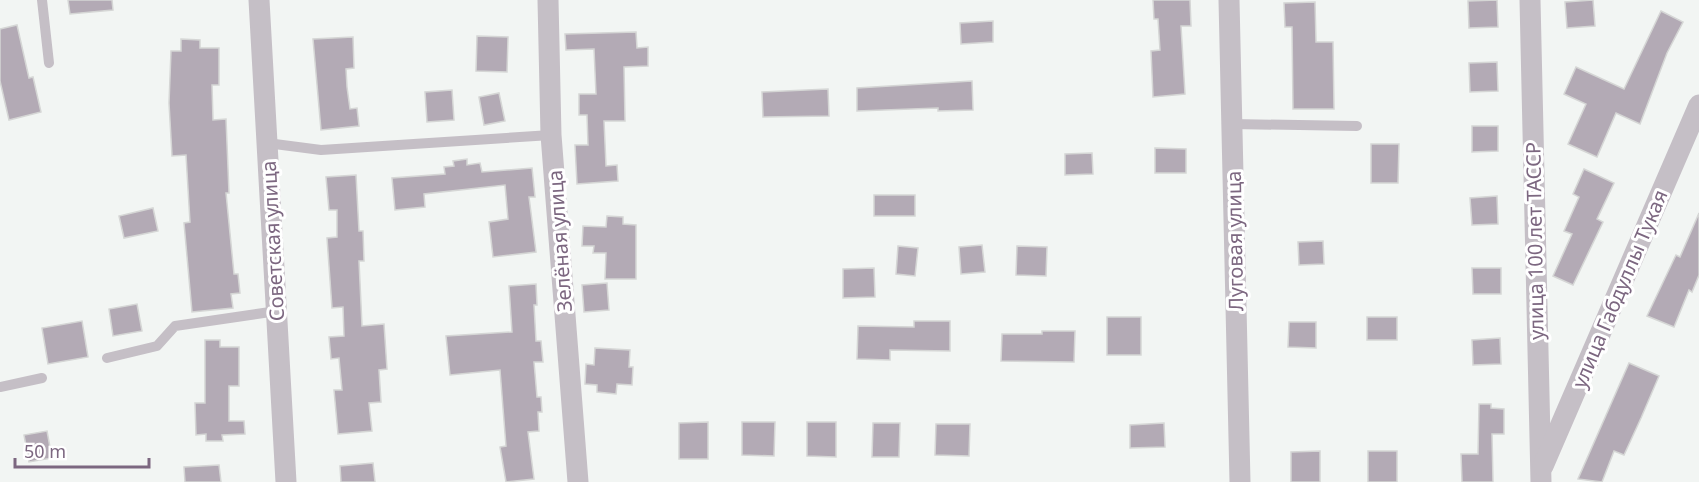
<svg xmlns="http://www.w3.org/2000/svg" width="1699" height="482" font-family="'Noto Sans',sans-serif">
  <rect width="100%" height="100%" fill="#f2f5f3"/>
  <g fill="#b3aab5" stroke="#d5d6d5" stroke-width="1.5">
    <polygon points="68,0 112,0 113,10 70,14"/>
    <polygon points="1153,0 1190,0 1191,26 1181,26 1185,94 1153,97 1151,51 1160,50 1158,19 1154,19"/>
    <polygon points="1497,0 1498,27 1469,28 1468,1"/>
    <polygon points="1593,0 1595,26 1567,28 1565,2"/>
    <polygon points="1315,2 1316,42 1333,42 1334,109 1293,109 1292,27 1285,27 1284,3"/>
    <polygon points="1661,11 1683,22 1667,53 1640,124 1616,113 1597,157 1568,144 1586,104 1564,94 1576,67 1624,89"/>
    <polygon points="993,21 993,42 961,44 960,23"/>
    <polygon points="17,25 29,78 33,77 41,112 9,120 0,81 0,29"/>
    <polygon points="636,32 637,48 648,47 648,66 624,67 625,121 604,121 606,166 617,165 618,181 577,184 575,145 588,145 587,115 579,115 579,94 596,94 594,49 566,50 565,34"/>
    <polygon points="477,36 508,37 507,72 476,71"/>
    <polygon points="353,37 354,68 346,69 347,87 350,109 357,108 359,126 321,130 313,39"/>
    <polygon points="181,39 200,40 200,48 219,48 219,85 212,85 213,120 226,119 229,193 226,193 234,274 238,274 240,293 231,294 233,308 192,312 184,223 190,222 186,155 172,156 169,103 171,51 181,51"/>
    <polygon points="1497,62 1498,91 1470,92 1469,63"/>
    <polygon points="972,81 973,110 938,111 938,108 857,111 857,88"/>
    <polygon points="828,89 829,116 763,117 762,92"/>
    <polygon points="452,90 454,120 427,122 425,92"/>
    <polygon points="499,93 505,121 484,125 479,97"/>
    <polygon points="1472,126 1498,126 1498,151 1472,152"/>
    <polygon points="1371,144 1399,144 1398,183 1371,183"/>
    <polygon points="1155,148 1186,149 1186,173 1155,173"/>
    <polygon points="1092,153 1093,174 1065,175 1065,154"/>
    <polygon points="467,159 467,165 480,163 482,172 532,168 535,197 529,197 536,252 493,257 489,222 508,219 505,185 424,194 425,207 395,210 392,178 445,174 444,167 454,166 453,161"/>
    <polygon points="1584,169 1614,183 1597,219 1603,222 1573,285 1553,276 1572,234 1564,231 1579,197 1573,194"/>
    <polygon points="356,175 359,231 363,231 364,261 359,261 362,326 384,324 387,369 379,370 381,402 369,403 372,431 338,434 334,390 342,390 339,358 331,359 329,337 344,336 343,307 332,308 327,238 337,237 337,210 329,210 326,177"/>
    <rect x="874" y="195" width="41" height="21"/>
    <polygon points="1497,196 1498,224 1472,225 1470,198"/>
    <polygon points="153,208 158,231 124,238 119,216"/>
    <polygon points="1699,213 1699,275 1692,292 1689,290 1674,327 1647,316 1676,255 1680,257"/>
    <polygon points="607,216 623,217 623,224 636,225 636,279 605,279 606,253 593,253 594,246 582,246 583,226 606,227"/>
    <polygon points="1323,241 1324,264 1299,265 1298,242"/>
    <polygon points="982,245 985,272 961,274 959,247"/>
    <polygon points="898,246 918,248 915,276 896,274"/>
    <polygon points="1017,246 1047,247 1046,276 1016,275"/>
    <polygon points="874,268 875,297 843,298 843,269"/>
    <polygon points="1472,268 1501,268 1501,294 1473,294"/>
    <polygon points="607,283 609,310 584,312 582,285"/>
    <polygon points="536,284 537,305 534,305 536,341 541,341 543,362 534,362 537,397 541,397 542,412 538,412 539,431 528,432 534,479 506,482 500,447 506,446 500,370 450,375 446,336 512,332 509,286"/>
    <polygon points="137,304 142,331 113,336 109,309"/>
    <rect x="1107" y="317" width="34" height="38"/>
    <rect x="1367" y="317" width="30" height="23"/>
    <polygon points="82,321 88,357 48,364 42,328"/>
    <polygon points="914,321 950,321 950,351 890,350 890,360 857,359 858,326 914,327"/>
    <polygon points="1289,322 1316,322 1316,348 1288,347"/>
    <polygon points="1042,331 1075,331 1074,362 1001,361 1002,334 1042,334"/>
    <polygon points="1500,338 1501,364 1473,365 1472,340"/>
    <polygon points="205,340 220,340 220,347 239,347 239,386 229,386 229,421 244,421 245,434 222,435 223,441 206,441 206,434 196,435 195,403 205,403"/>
    <polygon points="595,348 630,350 629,367 633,367 632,385 617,384 616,394 597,392 597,385 585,384 586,364 594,365"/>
    <polygon points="1629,363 1659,376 1641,418 1624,455 1614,451 1602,482 1578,479"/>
    <polygon points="1479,404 1491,404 1491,408 1504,409 1504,434 1492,434 1493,482 1462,482 1461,454 1478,454"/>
    <polygon points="708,422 708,459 679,459 679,423"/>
    <polygon points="742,422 775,422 774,456 742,455"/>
    <polygon points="807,422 836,422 836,457 807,456"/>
    <polygon points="873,423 900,423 899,457 872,457"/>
    <polygon points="1164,423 1165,447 1130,448 1130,425"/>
    <polygon points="936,424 970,424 969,456 935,455"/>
    <polygon points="47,431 52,458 29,462 24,435"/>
    <polygon points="1320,451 1320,482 1291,482 1291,452"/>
    <rect x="1368" y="451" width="29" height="31"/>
    <polygon points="373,463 375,482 341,482 340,466"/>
    <polygon points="219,465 221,482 185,482 184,467"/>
  </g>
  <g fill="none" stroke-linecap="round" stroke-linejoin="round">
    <g stroke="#c5bfc6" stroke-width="10">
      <polyline points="42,0 49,63"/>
      <polyline points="1232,124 1357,126"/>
      <polyline points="267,143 321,150 551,135"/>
      <polyline points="107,358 157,346 175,326 277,311"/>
      <polyline points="0,387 42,378"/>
    </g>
    <g stroke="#c5bfc6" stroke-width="21">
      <polyline points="259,0 286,482"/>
      <polyline points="548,0 551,135 578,482"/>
      <polyline points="1229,0 1240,482"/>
      <polyline points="1530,0 1541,482"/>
      <polyline points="1543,466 1699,105"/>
    </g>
  </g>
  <g text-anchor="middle" stroke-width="6" stroke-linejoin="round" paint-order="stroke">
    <g font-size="20" fill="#7c6780" stroke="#fff">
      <text transform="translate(273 241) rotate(-93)" y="7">Советская улица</text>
      <text transform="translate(560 241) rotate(-94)" y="7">Зелёная улица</text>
      <text transform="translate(1235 241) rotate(-91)" y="7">Луговая улица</text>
      <text transform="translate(1535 241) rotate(-91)" y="7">улица 100 лет ТАССР</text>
      <text transform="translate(1620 289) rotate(-67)" y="7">улица Габдуллы Тукая</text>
    </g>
  </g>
  <path d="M15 458v9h134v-9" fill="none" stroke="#7c6780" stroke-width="3"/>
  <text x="24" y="458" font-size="18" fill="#7c6780" stroke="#ffffff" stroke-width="4.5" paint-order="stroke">50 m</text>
</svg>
